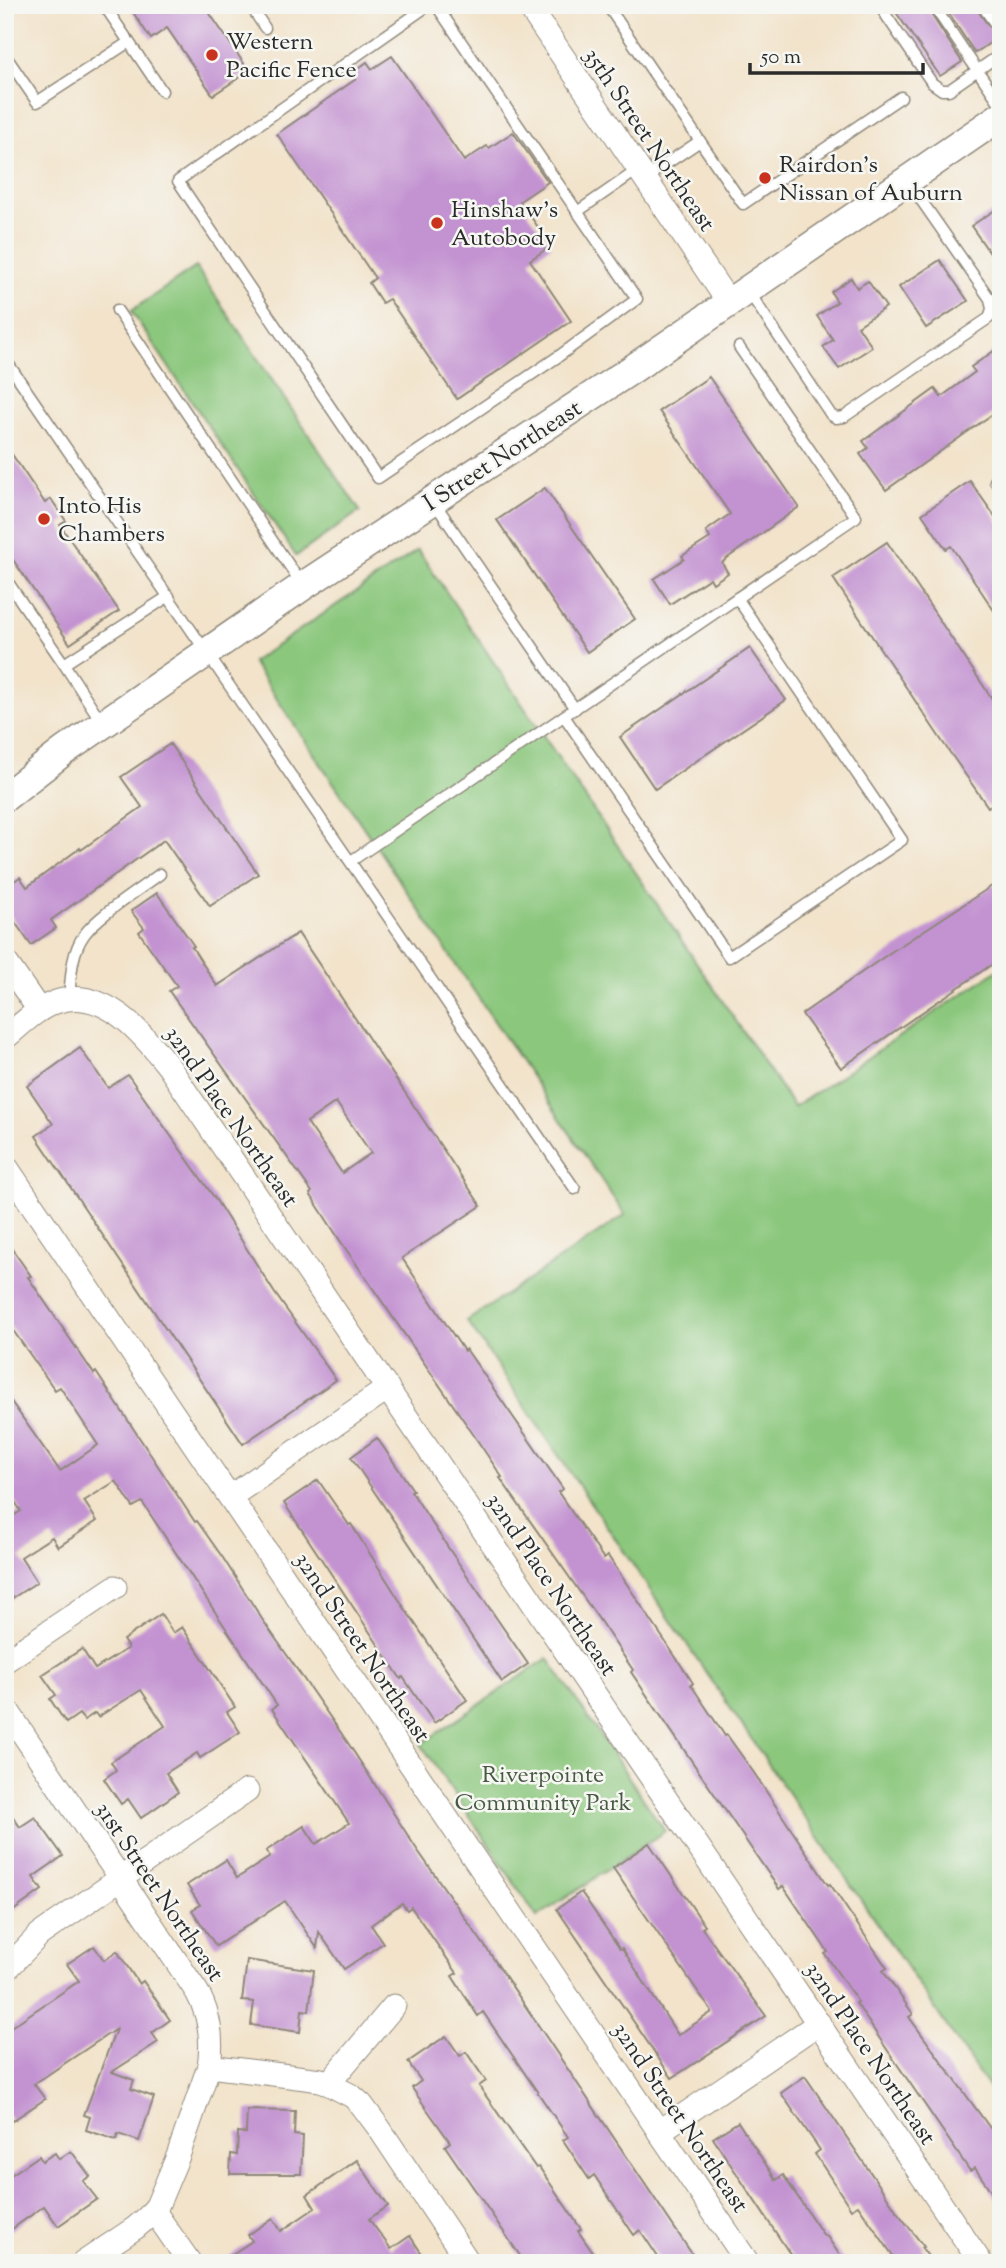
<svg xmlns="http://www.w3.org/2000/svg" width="1006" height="2268" font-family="'Sorts Mill Goudy',serif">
  <rect width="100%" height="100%" fill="#f6f6f2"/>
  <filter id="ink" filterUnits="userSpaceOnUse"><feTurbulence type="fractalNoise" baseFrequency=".0143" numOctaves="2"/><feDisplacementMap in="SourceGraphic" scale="14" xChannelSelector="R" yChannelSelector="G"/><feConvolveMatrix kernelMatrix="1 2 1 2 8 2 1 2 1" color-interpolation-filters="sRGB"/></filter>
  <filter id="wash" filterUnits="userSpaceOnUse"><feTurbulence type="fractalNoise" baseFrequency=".00686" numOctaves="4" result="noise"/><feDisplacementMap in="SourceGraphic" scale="28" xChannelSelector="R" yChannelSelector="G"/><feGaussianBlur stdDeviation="1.57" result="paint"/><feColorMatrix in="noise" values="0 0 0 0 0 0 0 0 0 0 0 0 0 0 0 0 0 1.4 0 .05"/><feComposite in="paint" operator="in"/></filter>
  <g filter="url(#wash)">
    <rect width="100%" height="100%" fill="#f2e3ca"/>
    <g fill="#8bc77d" stroke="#5b7954" stroke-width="2">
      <polygon points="196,267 360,511 296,556 131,311"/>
      <polygon points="418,550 794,1107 1001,968 1001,2106 467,1321 625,1215 252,662"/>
      <polygon points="548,1658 665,1831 537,1917 421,1744"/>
    </g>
    <g id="blocks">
      <g fill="#c393d1" fill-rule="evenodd">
        <polygon points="128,5 204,5 249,71 213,95 167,28 151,39"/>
        <polygon points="891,5 925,5 962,62 940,76"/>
        <polygon points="943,5 974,5 997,38 975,53"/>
        <polygon points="392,56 464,161 487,146 489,148 513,132 548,182 520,201 551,246 530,260 571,321 457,399 389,299 382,303 369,283 375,278 277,134 356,79 352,73 367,62 372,69"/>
        <polygon points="1001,206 1001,269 971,226"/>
        <polygon points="940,260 968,301 926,328 899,287"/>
        <polygon points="851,278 857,288 868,281 886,307 858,326 872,347 839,369 823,347 833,340 817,316 837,302 831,292"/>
        <polygon points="1001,346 1001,408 886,490 860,454 868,448 863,441 935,389 941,397 975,372 971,367"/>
        <polygon points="709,377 799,507 726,559 722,563 728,573 713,583 710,578 670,604 654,579 684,559 682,556 710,538 706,531 730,514 659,411"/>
        <polygon points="5,444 45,503 51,499 66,521 60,525 119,611 70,644 5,548"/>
        <polygon points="970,481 1001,525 1001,621 951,546 946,549 922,514"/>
        <polygon points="545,488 635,619 587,652 497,520"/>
        <polygon points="887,542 1001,712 1001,798 988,807 944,744 833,578"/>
        <polygon points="750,648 786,700 655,789 620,737"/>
        <polygon points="170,744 258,874 210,906 164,840 51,920 56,928 31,945 5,908 5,887 20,877 27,887 80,848 81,850 142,807 121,777"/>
        <polygon points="1001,880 1001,958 841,1068 802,1014 891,952"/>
        <path d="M157,893L194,946L192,947L217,986L298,933L481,1206L402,1258L464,1351L466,1349L563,1489L558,1492L604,1559L608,1556L693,1683L691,1685L725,1736L727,1735L754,1773L828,1885L830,1884L887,1968L883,1971L913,2014L909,2017L1001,2143V2206L975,2168L970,2171L884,2045L856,2003L858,2002L825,1954L828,1952L783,1886L779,1889L631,1672L633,1670L598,1618L500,1478L502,1477L471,1431L339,1239L310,1194L312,1192L169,991L177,986L139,932L144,928L131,911ZM336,1102L371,1153L342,1173L307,1122Z"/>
        <polygon points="80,1048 108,1088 128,1075 216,1200 274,1292 336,1380 243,1444 36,1136 53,1124 27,1086"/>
        <polygon points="5,1239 31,1276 28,1277 94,1374 96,1372 195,1522 197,1521 223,1558 262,1619 348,1743 416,1848 489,1952 698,2263 662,2263 640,2230 634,2235 594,2175 589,2179 563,2140 568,2137 483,2012 478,2016 452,1976 457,1973 411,1907 407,1910 402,1903 371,1925 383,1943 344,1969 319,1932 317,1948 285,1901 216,1946 192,1910 200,1905 187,1885 226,1860 237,1878 270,1857 266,1851 304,1826 316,1844 349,1823 272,1709 277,1705 142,1502 133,1507 116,1481 84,1501 97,1521 58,1547 52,1537 21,1557 37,1582 5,1603 5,1521 21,1511 5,1487 5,1393 60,1471 98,1445 60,1387 55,1390 5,1319"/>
        <polygon points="377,1438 413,1490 411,1491 451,1552 528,1664 502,1682 351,1457"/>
        <polygon points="318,1480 349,1525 351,1524 405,1609 467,1700 434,1723 403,1677 401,1679 284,1503"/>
        <polygon points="161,1614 173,1633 182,1627 235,1707 227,1712 240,1732 200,1758 197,1753 166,1773 178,1792 141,1818 128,1799 121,1804 104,1779 116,1770 111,1762 165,1726 141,1690 98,1717 95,1713 84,1720 79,1714 66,1723 50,1699 56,1695 42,1675 82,1649 95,1669 128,1648 123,1640"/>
        <polygon points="5,1805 20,1827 35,1817 63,1856 33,1877 42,1890 13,1911 5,1900"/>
        <polygon points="649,1843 705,1926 702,1928 766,2016 672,2078 557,1909 581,1892 620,1949 622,1948 678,2035 712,2012 613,1868"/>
        <polygon points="94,1946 104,1960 117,1951 139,1984 143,1981 170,2020 152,2033 158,2042 112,2072 134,2080 131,2089 154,2097 139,2141 118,2134 116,2140 86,2130 90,2117 84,2115 116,2029 34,2084 45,2099 12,2121 5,2110 5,2031 79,1981 67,1964"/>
        <polygon points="247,1960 314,1970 309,2011 302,2010 300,2032 251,2025 254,2002 242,2001"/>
        <polygon points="446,2036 460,2056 466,2052 486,2081 479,2086 536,2168 539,2167 581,2229 578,2231 600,2263 525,2263 445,2146 450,2142 412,2088 421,2081 408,2062"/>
        <polygon points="805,2076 898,2213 924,2247 922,2248 933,2263 898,2263 858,2205 851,2209 815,2154 820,2150 781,2093"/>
        <polygon points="247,2110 295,2111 294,2135 303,2136 301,2174 230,2174 231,2154 237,2155 238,2132 246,2133"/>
        <polygon points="738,2122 776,2180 783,2175 824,2236 826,2235 845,2263 798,2263 788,2251 713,2138"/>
        <polygon points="71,2151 90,2176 83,2181 97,2199 58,2226 44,2206 5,2234 5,2179 39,2156 42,2161 55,2153 59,2159"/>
        <polygon points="357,2160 388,2206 369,2219 391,2249 410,2236 428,2263 219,2263 252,2241 248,2235 273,2218 281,2231 315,2208 307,2195"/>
      </g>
    </g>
  </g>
  <g filter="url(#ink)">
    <use href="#blocks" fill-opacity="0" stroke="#8e877a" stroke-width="2"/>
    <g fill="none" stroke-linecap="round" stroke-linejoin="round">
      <defs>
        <g id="service">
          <polyline points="104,5 162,91"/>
          <polyline points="250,5 265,28"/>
          <polyline points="429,5 178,181 378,478 559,356 637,299 436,5"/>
          <polyline points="607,5 700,141"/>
          <polyline points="879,5 932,83 942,90 949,90 1001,54"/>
          <polyline points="933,5 1001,105"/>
          <polyline points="982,5 1001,32"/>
          <polyline points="5,55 37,102 129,42"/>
          <polyline points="645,178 700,141 743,204 901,97"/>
          <polyline points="577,212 639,169"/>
          <polyline points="749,292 831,415 836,418 844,417 989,318 992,309 990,299 907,180"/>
          <polyline points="117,310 303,586"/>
          <polyline points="5,359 575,1189"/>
          <polyline points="995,481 1001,489"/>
          <polyline points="434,502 575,709"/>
          <polyline points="5,578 64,664"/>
          <polyline points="564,716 729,957 902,840 737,598"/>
          <polyline points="103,724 64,664 169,596"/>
          <polyline points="351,861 856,517 739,347"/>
          <path d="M69,998C71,978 71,953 84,935C96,917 140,889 160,874"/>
        </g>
        <g id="minor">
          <polyline points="528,5 729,303"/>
          <polyline points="5,961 39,1010"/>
          <path d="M5,1038C22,1024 38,1007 59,1001C105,987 144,1035 169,1067L981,2263"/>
          <polyline points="5,1165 748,2263"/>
          <polyline points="230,1497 388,1388"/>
          <polyline points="5,1661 115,1587"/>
          <path d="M5,1707L197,1992C210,2015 213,2040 209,2066L321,2080L352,2096L361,2104L379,2128L469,2263"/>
          <polyline points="5,1971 39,1935 247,1791"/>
          <polyline points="329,2083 394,2006"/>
          <polyline points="659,2132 819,2023"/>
          <polyline points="154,2211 190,2263"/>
          <polyline points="83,2263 135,2228 148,2217 157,2206 178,2156 209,2066"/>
        </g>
        <polyline id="tertiary" points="5,797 64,751 303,586 631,370 1001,116"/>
      </defs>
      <use href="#service" stroke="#8e877a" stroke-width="13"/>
      <use href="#minor" stroke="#8e877a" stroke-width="25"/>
      <use href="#tertiary" stroke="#8e877a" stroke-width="31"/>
      <use href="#service" stroke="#fff" stroke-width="10"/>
      <use href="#minor" stroke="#fff" stroke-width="23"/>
      <use href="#tertiary" stroke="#fff" stroke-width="28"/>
    </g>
  </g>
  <g fill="#c8321e" stroke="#f6f6f2" stroke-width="2.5">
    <circle cx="212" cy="55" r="7"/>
    <circle cx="765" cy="178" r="7"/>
    <circle cx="437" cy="223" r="7"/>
    <circle cx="44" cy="519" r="7"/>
  </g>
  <g text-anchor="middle" stroke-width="5" stroke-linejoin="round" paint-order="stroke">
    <g font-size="24" fill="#2b2b2b" stroke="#f6f6f2" text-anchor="start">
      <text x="226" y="49">Western<tspan x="226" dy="28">Pacific Fence</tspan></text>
      <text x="779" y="172">Rairdon's<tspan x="779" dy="28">Nissan of Auburn</tspan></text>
      <text x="451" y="217">Hinshaw's<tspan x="451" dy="28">Autobody</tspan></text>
      <text x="58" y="513">Into His<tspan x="58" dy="28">Chambers</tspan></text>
    </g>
    <g font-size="24" fill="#2b2b2b" stroke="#f6f6f2">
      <text transform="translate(650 139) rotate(56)" y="8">35th Street Northeast</text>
      <text transform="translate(502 455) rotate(-33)" y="8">I Street Northeast</text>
      <text transform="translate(232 1116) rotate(55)" y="8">32nd Place Northeast</text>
      <text transform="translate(552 1584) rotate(56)" y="8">32nd Place Northeast</text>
      <text transform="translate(363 1647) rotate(56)" y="8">32nd Street Northeast</text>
      <text transform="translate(160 1891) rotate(56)" y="8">31st Street Northeast</text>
      <text transform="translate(871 2053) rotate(56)" y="8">32nd Place Northeast</text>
      <text transform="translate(681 2117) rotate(56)" y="8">32nd Street Northeast</text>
    </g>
    <g font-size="24" fill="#485a44" stroke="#f6f6f2">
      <text x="543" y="1782">Riverpointe<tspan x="543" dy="28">Community Park</tspan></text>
    </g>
  </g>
  <rect width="1006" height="2268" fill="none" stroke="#f6f6f2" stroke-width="28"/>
  <path d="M750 63v10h173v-10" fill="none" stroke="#2b2b2b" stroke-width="3.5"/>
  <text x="761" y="63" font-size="21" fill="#2b2b2b" stroke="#f6f6f2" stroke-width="5" paint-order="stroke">50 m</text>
</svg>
